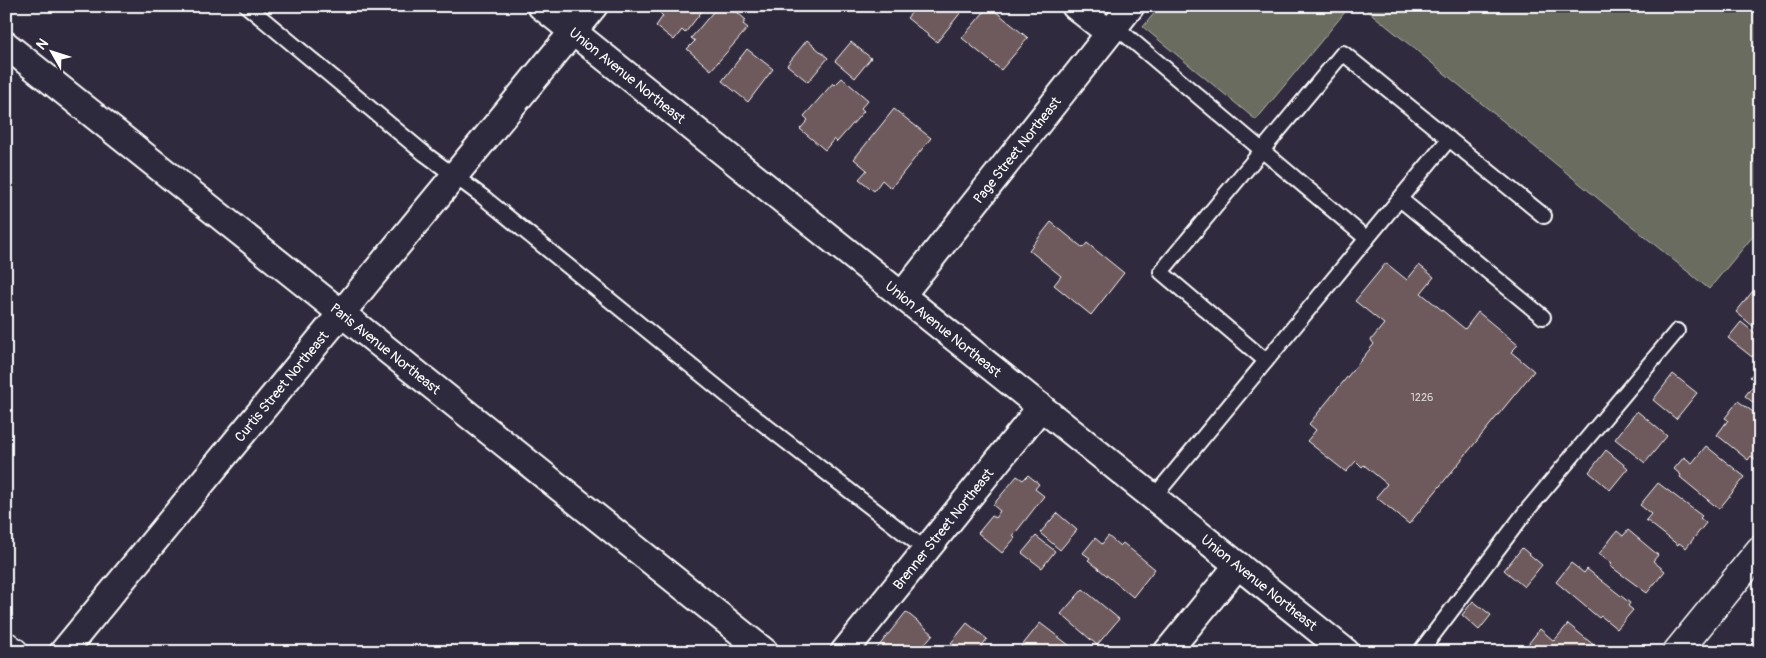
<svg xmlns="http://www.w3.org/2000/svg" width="1766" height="658" font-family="Pangolin,sans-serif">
  <rect width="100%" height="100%" fill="#2f2a3d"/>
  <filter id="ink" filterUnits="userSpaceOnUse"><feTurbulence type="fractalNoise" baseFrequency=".02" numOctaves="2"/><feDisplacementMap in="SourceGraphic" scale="10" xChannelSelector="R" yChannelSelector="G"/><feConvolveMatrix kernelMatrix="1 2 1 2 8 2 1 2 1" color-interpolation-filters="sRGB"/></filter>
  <g filter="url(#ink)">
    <g fill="#696c5e" stroke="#b4b6ae">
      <polygon points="1160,6 1350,6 1256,120 1143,27"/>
      <polygon points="1362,6 1760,6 1760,228 1709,289"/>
    </g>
    <g fill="#6e5a5b" stroke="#fff">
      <polygon points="706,6 685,33 682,30 674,40 656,26 663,16 653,6"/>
      <polygon points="718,6 730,6 746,20 743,24 748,28 711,70 687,49 695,41 691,38"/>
      <polygon points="917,6 966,6 937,42 907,18"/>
      <polygon points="989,6 1028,38 1001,70 962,38"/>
      <polygon points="807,40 828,58 808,82 787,65"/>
      <polygon points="851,42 871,58 855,78 835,61"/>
      <polygon points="747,49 773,69 748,102 722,81"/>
      <polygon points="842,78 868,100 861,108 864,111 837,142 834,139 825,150 800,129 808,120 804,116 833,83 835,85"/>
      <polygon points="894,109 931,138 891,188 882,180 874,191 859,179 867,170 854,159"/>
      <polygon points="1051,222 1083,248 1087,243 1124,273 1091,315 1054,285 1061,276 1029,250"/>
      <polygon points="1386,263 1407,280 1419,265 1434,277 1421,293 1465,329 1478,312 1518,345 1511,352 1534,371 1409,524 1376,497 1387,484 1364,465 1362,467 1356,461 1346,472 1307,441 1316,430 1309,424 1374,344 1371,340 1384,324 1355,301"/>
      <polygon points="1753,291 1760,296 1760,332 1736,312"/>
      <polygon points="1741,322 1760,337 1760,347 1752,357 1728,338"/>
      <polygon points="1760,365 1760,408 1745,396 1756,382 1750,377"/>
      <polygon points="1673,374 1697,393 1676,419 1653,400"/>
      <polygon points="1738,401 1760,417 1760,459 1758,462 1751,456 1748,460 1717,435 1728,420 1725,418"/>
      <polygon points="1637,411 1667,436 1645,463 1615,439"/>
      <polygon points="1706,446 1745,477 1719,509 1680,477 1681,475 1674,469 1684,457 1692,463"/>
      <polygon points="1606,450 1628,468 1610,490 1589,472"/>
      <polygon points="1028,475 1039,484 1035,489 1044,496 1013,536 1015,538 1002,553 978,533 992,516 995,518 1000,511 993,505 1017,476 1023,480"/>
      <polygon points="1658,483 1702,516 1700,518 1706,523 1686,548 1679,543 1678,545 1646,520 1651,514 1640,505"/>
      <polygon points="1057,513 1077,530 1060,550 1040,533"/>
      <polygon points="1628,530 1658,555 1653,561 1665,571 1647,593 1610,566 1612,564 1599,554 1617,531 1623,536"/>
      <polygon points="1036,536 1055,551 1042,568 1022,553"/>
      <polygon points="1108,536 1120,546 1123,543 1155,569 1133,597 1088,560 1090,558 1083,553 1095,538 1102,544"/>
      <polygon points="1522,548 1542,565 1524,587 1504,570"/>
      <polygon points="1571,563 1584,573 1587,569 1630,603 1628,606 1633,610 1617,629 1601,616 1599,618 1556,582"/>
      <polygon points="1083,589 1119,619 1097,645 1061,614"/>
      <polygon points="1473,601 1491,615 1479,630 1462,615"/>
      <polygon points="906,612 933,634 918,652 874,652"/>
      <polygon points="967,623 987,639 977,652 963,652 951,643"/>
      <polygon points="1040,623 1078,652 1017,652"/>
      <polygon points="1568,624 1595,646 1590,652 1530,652 1525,648 1540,629 1554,641"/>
    </g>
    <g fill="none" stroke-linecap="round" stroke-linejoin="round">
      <defs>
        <g id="lane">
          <polyline points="247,6 425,154 483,197 739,405 926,550"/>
          <polyline points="1115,26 1367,239"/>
          <polyline points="1400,199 1543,317"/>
          <polyline points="1266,361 1161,272 1343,53 1544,216"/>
          <polyline points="1153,498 1449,139"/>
          <polyline points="1420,652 1524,514 1677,331"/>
        </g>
        <g id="street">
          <path id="s1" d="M541,6L1346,652"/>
          <polyline points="1075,6 1109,33"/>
          <path id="s2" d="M6,45L765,652"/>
          <path id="s3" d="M902,295L1131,6"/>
          <path id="s4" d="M63,652L594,6"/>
          <path id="s5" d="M844,652L1041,407"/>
          <polyline points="1167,652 1238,565"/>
        </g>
        <g id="secondary">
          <polyline points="6,646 14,652"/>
          <polyline points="1677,652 1760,550"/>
        </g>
      </defs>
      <use href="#lane" stroke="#fff" stroke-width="18"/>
      <use href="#street" stroke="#fff" stroke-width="30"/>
      <use href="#secondary" stroke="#fff" stroke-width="31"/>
      <use href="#lane" stroke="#2f2a3d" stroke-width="14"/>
      <use href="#street" stroke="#2f2a3d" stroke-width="26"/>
      <use href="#secondary" stroke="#2f2a3d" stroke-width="28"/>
    </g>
  </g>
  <g text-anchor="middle" stroke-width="4" stroke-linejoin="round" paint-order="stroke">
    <g font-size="11" fill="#dbd6d6">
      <text x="1422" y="401">1226</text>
    </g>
    <g font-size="14" fill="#fff" stroke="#2f2a3d">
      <text dy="5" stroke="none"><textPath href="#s1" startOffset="111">Union Avenue Northeast</textPath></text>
      <text dy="5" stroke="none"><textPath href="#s3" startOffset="185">Page Street Northeast</textPath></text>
      <text dy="5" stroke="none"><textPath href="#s1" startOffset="516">Union Avenue Northeast</textPath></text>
      <text dy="5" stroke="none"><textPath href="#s2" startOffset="486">Paris Avenue Northeast</textPath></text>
      <text dy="5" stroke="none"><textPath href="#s4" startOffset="344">Curtis Street Northeast</textPath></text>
      <text dy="5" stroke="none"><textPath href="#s5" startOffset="158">Brenner Street Northeast</textPath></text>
      <text dy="5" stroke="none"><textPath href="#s1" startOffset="921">Union Avenue Northeast</textPath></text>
    </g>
  </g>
  <rect width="1766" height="658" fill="none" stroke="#2f2a3d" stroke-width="25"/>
  <rect x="12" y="12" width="1741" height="633" fill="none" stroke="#fff" stroke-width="2" filter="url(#ink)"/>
  <g transform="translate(52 52) rotate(309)" stroke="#2f2a3d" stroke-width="4" paint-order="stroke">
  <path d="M0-4L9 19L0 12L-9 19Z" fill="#ffffff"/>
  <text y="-8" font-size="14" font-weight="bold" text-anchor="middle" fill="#ffffff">N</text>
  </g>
</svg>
